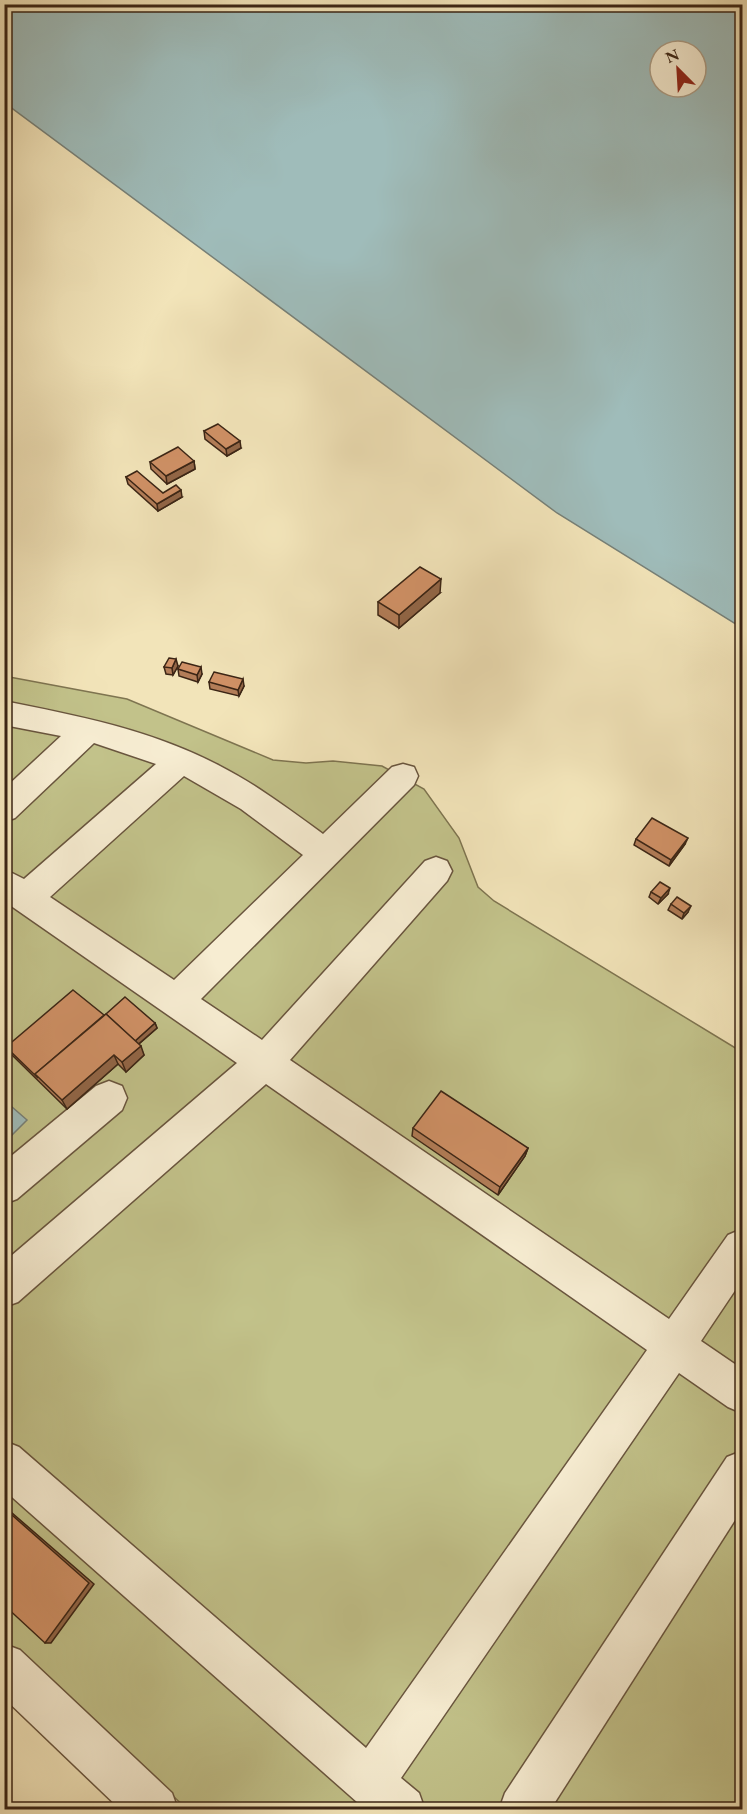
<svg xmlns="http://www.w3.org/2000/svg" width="747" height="1814" font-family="'EB Garamond',serif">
  <rect width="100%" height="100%" fill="#f2e4b9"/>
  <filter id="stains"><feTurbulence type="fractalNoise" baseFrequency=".00333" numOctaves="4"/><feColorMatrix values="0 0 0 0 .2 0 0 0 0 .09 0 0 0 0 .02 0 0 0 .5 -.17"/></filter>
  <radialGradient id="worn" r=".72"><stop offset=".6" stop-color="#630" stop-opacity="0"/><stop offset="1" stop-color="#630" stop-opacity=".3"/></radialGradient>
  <polygon fill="#c2c28a" stroke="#7e7450" stroke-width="1.5" points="4,676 127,699 273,760 306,763 333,761 382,766 424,789 459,838 478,887 494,901 742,1052 742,1809 187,1809 5,1640"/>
  <g fill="#9fbcba" stroke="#778078" stroke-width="1.5" fill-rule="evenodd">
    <path d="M4,5H742V628L557,513L5,103ZM660,51H696V87H660Z"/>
    <polygon points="4,1100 27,1120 5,1142 4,1142"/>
  </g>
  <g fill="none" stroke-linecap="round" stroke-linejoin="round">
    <defs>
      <g id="minor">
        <path d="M4,701C79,716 152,730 220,766C257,785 290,810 323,834L392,767L403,764L414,767L418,776L414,785L201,999L262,1040L425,861L436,857L447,861L452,871L447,881L290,1060L669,1319L728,1235L742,1229V1280L701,1341L742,1369V1413L728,1407L679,1373L401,1778L419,1793L425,1810H366L4,1490V1441L19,1447L366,1748L647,1350L266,1084L18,1302L4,1307V1262L237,1063L4,901V869L24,879L156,764L94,743L15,818L4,822V789L61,736L4,725ZM184,776L241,809L303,855L174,980L50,897Z"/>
        <polygon points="109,1081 122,1086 127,1098 122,1110 17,1199 4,1204 4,1162 96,1086"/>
        <polygon points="742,1451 742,1509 550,1810 499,1810 505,1793 727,1457"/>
        <polygon points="4,1644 20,1650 172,1793 178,1810 121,1810 4,1698"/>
      </g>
    </defs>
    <use href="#minor" stroke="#69553e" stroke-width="3"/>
    <use href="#minor" fill="#f7edd2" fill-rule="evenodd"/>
  </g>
  <g fill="#b37d58" stroke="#3b2515" stroke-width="1.5">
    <polygon points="204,431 241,448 227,456 205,439"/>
    <polygon points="194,461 195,469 167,484 151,469 150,462"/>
    <polygon points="126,477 163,493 182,497 158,511 128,484"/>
    <polygon points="440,593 399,628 378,615 378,602"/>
    <polygon points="178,666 173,675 166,674 164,667"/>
    <polygon points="178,669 202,674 198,682 179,676"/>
    <polygon points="209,682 244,686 239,696 210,689"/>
    <polygon points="636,839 685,844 669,866 634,845"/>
    <polygon points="651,892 668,894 658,904 649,897"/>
    <polygon points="671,904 688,912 682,919 668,910"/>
    <polygon points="104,1015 155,1023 157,1028 139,1044 144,1055 126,1072 118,1064 67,1109 9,1052 6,1047"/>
    <polygon points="413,1128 528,1148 525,1156 498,1195 412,1136"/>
  </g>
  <g fill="#926647" stroke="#3b2515" stroke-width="1.5">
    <polygon points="240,441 241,448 227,456 226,449"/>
    <polygon points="194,461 195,469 167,484 166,476"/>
    <polygon points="181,490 182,497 158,511 157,504"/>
    <polygon points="441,579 440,593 399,628 399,615"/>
    <polygon points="176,659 178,666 173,675 172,668"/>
    <polygon points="201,667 202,674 198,682 197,675"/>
    <polygon points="243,679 244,686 239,696 238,690"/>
    <polygon points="688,838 685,844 669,866 671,860"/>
    <polygon points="670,888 668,894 658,904 661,898"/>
    <polygon points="691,906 688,912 682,919 684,913"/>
    <polygon points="155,1023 157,1028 135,1047 134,1042"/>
    <polygon points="141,1046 144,1055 126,1072 122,1062"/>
    <polygon points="114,1055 118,1064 67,1109 62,1100"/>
    <polygon points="528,1148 525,1156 498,1195 500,1187"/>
    <polygon points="4,1506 94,1584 51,1643 45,1643"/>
  </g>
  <g fill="#d09166" stroke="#3b2515" stroke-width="1.5">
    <polygon points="218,424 240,441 226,449 204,431"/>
    <polygon points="178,447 194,461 166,476 150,462"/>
    <polygon points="137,471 163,493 176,485 181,490 157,504 126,477"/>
    <polygon points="420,567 441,579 399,615 378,602"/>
    <polygon points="169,658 176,659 172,668 164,667"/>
    <polygon points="182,662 201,667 197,675 178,669"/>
    <polygon points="214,672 243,679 238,690 209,682"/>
    <polygon points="652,818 688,838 671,860 636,839"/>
    <polygon points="660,882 670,888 661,898 651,892"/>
    <polygon points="677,897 691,906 684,913 671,904"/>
    <polygon points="73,990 104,1015 35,1074 38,1078 6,1047"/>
    <polygon points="125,997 155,1023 135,1041 106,1014"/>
    <polygon points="106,1014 141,1046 122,1062 114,1055 62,1100 35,1074"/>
    <polygon points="441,1091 528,1148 500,1187 413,1128"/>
    <polygon points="4,1508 89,1583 45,1643 4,1605"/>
  </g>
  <rect width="747" height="1814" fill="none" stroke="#f2e4b9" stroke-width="24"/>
  <rect x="6" y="6" width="735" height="1802" fill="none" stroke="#3b2515" stroke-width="3"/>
  <rect x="12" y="12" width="723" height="1790" fill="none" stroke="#3b2515" stroke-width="1.5"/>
  <g transform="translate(678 69) rotate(336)"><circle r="28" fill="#f7edd2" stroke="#ac9d86" stroke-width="1.5"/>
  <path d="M0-4.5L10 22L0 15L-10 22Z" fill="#8f2418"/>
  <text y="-9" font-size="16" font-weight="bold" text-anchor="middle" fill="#3b2515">N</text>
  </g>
  <rect width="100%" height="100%" filter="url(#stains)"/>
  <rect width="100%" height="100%" fill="url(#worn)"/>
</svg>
